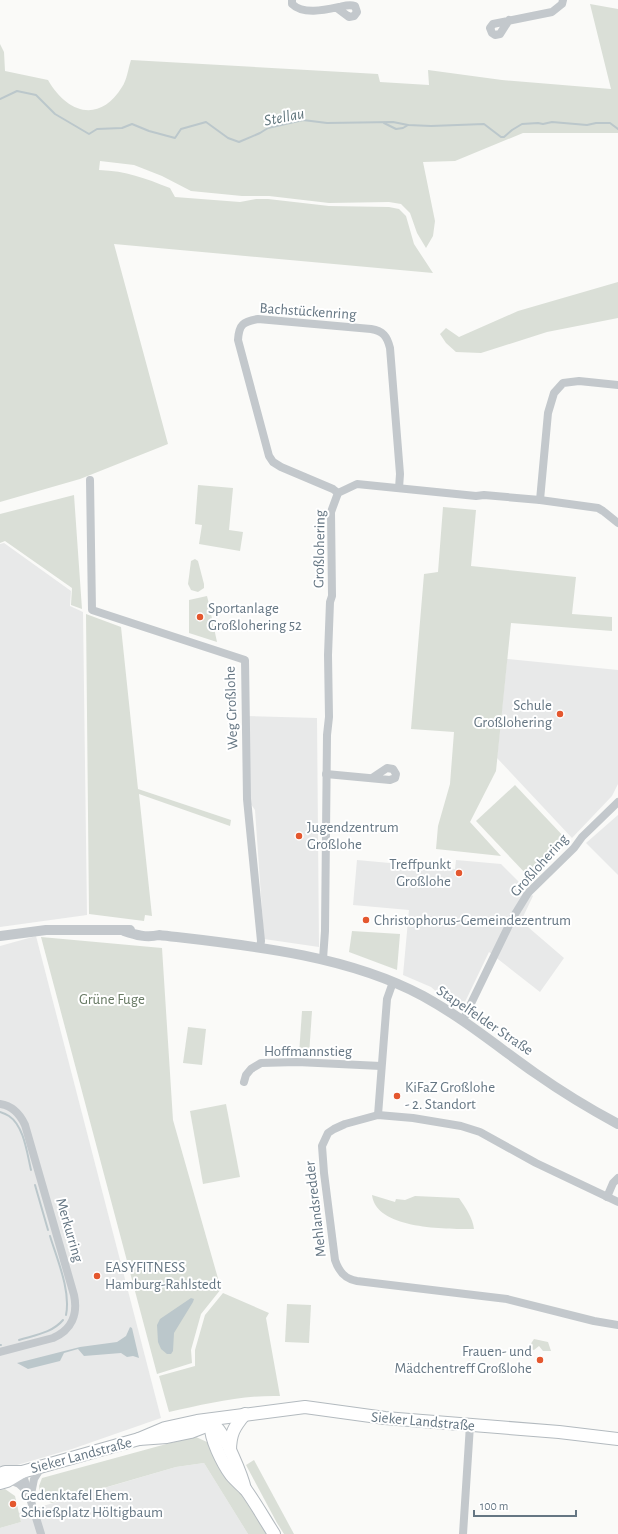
<svg xmlns="http://www.w3.org/2000/svg" width="618" height="1534" font-family="'Alegreya Sans',sans-serif">
  <rect width="100%" height="100%" fill="#fafaf8"/>
  <g fill="#e8e9e9">
    <polygon points="4,543 71,591 70,606 83,612 87,915 0,927 0,544"/>
    <polygon points="507,659 618,670 618,784 612,796 572,838 497,758"/>
    <polygon points="247,716 317,718 319,947 264,939 255,810 248,800"/>
    <polygon points="618,815 618,875 586,843"/>
    <polygon points="357,860 455,869 456,860 501,864 533,896 521,921 564,958 540,992 489,952 465,1002 460,1006 453,1006 431,987 403,975 409,910 353,905"/>
    <polygon points="36,936 161,1418 72,1449 0,1470 0,946"/>
    <polygon points="204,1463 248,1534 0,1534 0,1528 21,1522 19,1513 176,1467"/>
  </g>
  <g fill="#dadfd7">
    <path d="M590,4L618,9V133H523L455,161L423,162L435,221L433,236L426,248L417,233L410,213L401,204L389,202L329,203L269,196H242L191,191L162,176L134,165L100,161L99,170C127,171 144,178 170,188L175,197L240,202L256,199H268L329,206L389,207L399,209L406,216L414,244L433,273L114,244L168,444L80,479L0,502V44L4,52L5,71L48,80C67,113 99,124 122,87C127,80 128,69 131,60L378,74L380,82L429,85L428,70L502,80L611,89Z"/>
    <polygon points="618,282 618,318 547,332 481,353 456,352 446,343 440,334 446,328 459,337 518,311"/>
    <polygon points="198,485 233,488 229,530 243,532 240,551 199,544 202,525 195,524"/>
    <polygon points="74,495 82,609 71,605 72,588 5,541 0,543 0,514"/>
    <polygon points="443,507 476,510 471,566 576,577 572,614 612,617 612,631 511,623 496,771 470,822 501,856 436,849 438,826 450,784 454,732 411,729 424,574 438,572"/>
    <polygon points="195,559 198,561 204,584 204,588 198,592 191,590 188,584 191,561"/>
    <polygon points="207,596 208,600 217,642 189,633 189,600"/>
    <polygon points="86,614 121,627 138,789 231,820 230,826 139,794 152,916 145,915 144,921 89,914"/>
    <polygon points="515,785 566,839 527,875 476,821"/>
    <polygon points="352,931 400,934 397,970 349,952"/>
    <polygon points="41,937 162,948 173,1120 221,1289 201,1314 191,1350 192,1363 157,1374"/>
    <polygon points="302,1011 312,1011 309,1055 299,1054"/>
    <polygon points="188,1027 206,1029 202,1065 183,1063"/>
    <polygon points="226,1104 240,1177 203,1184 190,1111"/>
    <path d="M372,1195L395,1202L396,1199L405,1200L415,1196L459,1198C465,1207 473,1218 474,1229C448,1229 376,1230 372,1195Z"/>
    <path d="M223,1293L269,1313L266,1318L280,1396C242,1395 206,1404 169,1412L159,1376L195,1366V1350L205,1315Z"/>
    <polygon points="287,1304 311,1305 309,1343 285,1342"/>
    <polygon points="534,1339 548,1342 551,1351 543,1351 539,1346 534,1350 528,1348"/>
    <polygon points="196,1437 207,1442 267,1534 248,1534 204,1463 176,1467 52,1503 41,1499 39,1486 42,1478 170,1443"/>
    <polygon points="254,1460 294,1534 284,1534 277,1523 246,1465"/>
    <polygon points="5,1489 15,1496 21,1522 0,1528 0,1490"/>
  </g>
  <g fill="#bbc7cb">
    <polygon points="191,1298 194,1299 193,1302 174,1333 173,1351 171,1354 167,1354 161,1349 158,1342 157,1325 160,1319"/>
    <polygon points="130,1327 132,1328 139,1358 133,1356 127,1357 121,1353 84,1356 78,1349 64,1353 60,1361 28,1369 17,1363 80,1347 117,1342 126,1336"/>
  </g>
  <g fill="none" stroke-linecap="round" stroke-linejoin="round">
    <g stroke="#bbc7cb" stroke-width="2">
      <polyline points="0,99 17,91 36,95 55,114 89,134 97,129 122,128 132,124 149,131 175,138 181,129 206,122 228,138 239,142 260,133 268,128 303,120 327,123 393,122 408,125 431,126 484,124 501,137 504,137 512,130 522,124 538,123 543,124 552,122 587,125 596,123 610,123 618,129"/>
      <polyline points="384,123 396,129 403,128 408,125"/>
      <path d="M0,1112C3,1113 6,1114 9,1116C24,1126 27,1153 31,1170"/>
      <polyline points="35,1185 48,1230"/>
      <path d="M50,1236C57,1259 71,1291 66,1315"/>
      <path d="M19,1340C35,1335 52,1333 63,1320"/>
      <polyline points="0,1345 1,1345"/>
    </g>
    <defs>
      <g id="secondary">
        <path d="M207,1423C210,1423 213,1424 215,1426C225,1434 242,1476 245,1489"/>
        <path d="M211,1424C209,1437 223,1464 231,1475C235,1480 241,1485 246,1490C256,1504 265,1520 274,1534"/>
        <polyline points="139,1439 165,1428 197,1421 305,1407 385,1418 559,1432 618,1439"/>
        <path d="M230,1451C230,1434 234,1427 245,1414"/>
        <polyline points="0,1474 5,1472 22,1472 139,1439 167,1437 191,1432 209,1425"/>
        <polyline points="0,1483 7,1481 22,1472"/>
      </g>
    </defs>
    <use href="#secondary" stroke="#b3babf" stroke-width="14"/>
    <g stroke="#c3c8cc" stroke-width="8">
      <path d="M292,0V4C303,15 325,10 339,7C344,6 349,4 355,6L357,12L354,16L349,17L337,8"/>
      <polyline points="509,20 500,34 495,35 492,33 490,28 493,24 552,12 562,4 563,0"/>
      <polyline points="90,480 92,610 245,660 247,799 261,941 260,948"/>
      <path d="M338,493L333,489L281,467L273,462L269,456L238,340C239,324 243,322 258,319L371,329C383,331 387,336 390,348L400,474L399,488"/>
      <polyline points="540,500 548,413 554,393 563,383 579,381 618,385"/>
      <polyline points="326,774 390,780 395,778 396,774 393,769 387,768 372,778"/>
      <polyline points="323,959 325,931 327,735 329,717 328,655 330,602 332,596 331,512 338,493 357,484 476,496 484,495 540,500 598,508 603,511 618,523"/>
      <polyline points="463,1020 512,919 528,893 574,848 582,837 618,802"/>
      <polyline points="244,1082 246,1075 251,1069 261,1063 297,1062 381,1066"/>
      <path d="M0,1104C13,1106 20,1114 25,1125L74,1295C78,1314 72,1330 53,1338L0,1352"/>
      <polyline points="378,1115 387,999 393,982"/>
      <polyline points="607,1197 613,1183 618,1178"/>
      <path d="M618,1202L536,1163L480,1132L461,1126L413,1118L378,1115L345,1124L334,1129L328,1133L322,1146L324,1173L335,1260C339,1272 345,1279 357,1281L507,1299L594,1321L618,1325"/>
      <polyline points="22,1472 41,1534"/>
      <path d="M7,1481C17,1481 22,1485 27,1493"/>
      <polyline points="31,1494 34,1479 42,1466"/>
      <polyline points="463,1534 470,1425"/>
    </g>
    <g stroke="#c3c8cc" stroke-width="10">
      <path d="M124,931C136,935 146,938 159,935C245,945 345,954 423,996C463,1018 498,1047 535,1073C562,1092 590,1109 618,1124"/>
      <polyline points="0,936 46,930 130,930"/>
    </g>
    <use href="#secondary" stroke="#fff" stroke-width="12"/>
  </g>
  <g fill="#e4572e" stroke="#fff" stroke-width="1.5">
    <circle cx="200" cy="617" r="4"/>
    <circle cx="560" cy="714" r="4"/>
    <circle cx="299" cy="836" r="4"/>
    <circle cx="459" cy="873" r="4"/>
    <circle cx="366" cy="920" r="4"/>
    <circle cx="397" cy="1096" r="4"/>
    <circle cx="97" cy="1276" r="4"/>
    <circle cx="540" cy="1360" r="4"/>
    <circle cx="13" cy="1504" r="4"/>
  </g>
  <g text-anchor="middle" stroke-width="4" stroke-linejoin="round" paint-order="stroke">
    <g font-size="15" fill="#657683" stroke="#fff">
      <text transform="translate(308 311) rotate(4)" y="5">Bachstückenring</text>
      <text transform="translate(319 549) rotate(-89)" y="5">Großlohering</text>
      <text transform="translate(231 708) rotate(-92)" y="5">Weg Großlohe</text>
      <text transform="translate(539 865) rotate(-48)" y="5">Großlohering</text>
      <text transform="translate(485 1020) rotate(34)" y="5">Stapelfelder Straße</text>
      <text x="308" y="1056">Hoffmannstieg</text>
      <text transform="translate(315 1209) rotate(-97)" y="5">Mehlandsredder</text>
      <text transform="translate(70 1230) rotate(74)" y="5">Merkurring</text>
      <text transform="translate(423 1421) rotate(5)" y="5">Sieker Landstraße</text>
      <text transform="translate(81 1455) rotate(-15)" y="5">Sieker Landstraße</text>
    </g>
    <g font-size="15" fill="#657683" stroke="#fff" text-anchor="start">
      <text x="208" y="613">Sportanlage<tspan x="208" dy="17">Großlohering 52</tspan></text>
      <text x="552" y="710" text-anchor="end">Schule<tspan x="552" dy="17">Großlohering</tspan></text>
      <text x="307" y="832">Jugendzentrum<tspan x="307" dy="17">Großlohe</tspan></text>
      <text x="451" y="869" text-anchor="end">Treffpunkt<tspan x="451" dy="17">Großlohe</tspan></text>
      <text x="374" y="925">Christophorus-Gemeindezentrum</text>
      <text x="405" y="1092">KiFaZ Großlohe<tspan x="405" dy="17">- 2. Standort</tspan></text>
      <text x="105" y="1272">EASYFITNESS<tspan x="105" dy="17">Hamburg-Rahlstedt</tspan></text>
      <text x="532" y="1356" text-anchor="end">Frauen- und<tspan x="532" dy="17">Mädchentreff Großlohe</tspan></text>
      <text x="21" y="1500">Gedenktafel Ehem.<tspan x="21" dy="17">Schießplatz Höltigbaum</tspan></text>
    </g>
    <g font-size="15" fill="#687a64" stroke="#fff">
      <text x="112" y="1004">Grüne Fuge</text>
    </g>
    <g font-size="16" font-style="italic" fill="#60757c" stroke="#fff">
      <text transform="translate(284 116) rotate(-11)" y="6">Stellau</text>
    </g>
  </g>
  <path d="M474 1510v6h102v-6" fill="none" stroke="#657683" stroke-width="2"/>
  <text x="480" y="1510" font-size="12" fill="#657683" stroke="#ffffff" stroke-width="3" paint-order="stroke">100 m</text>
</svg>
